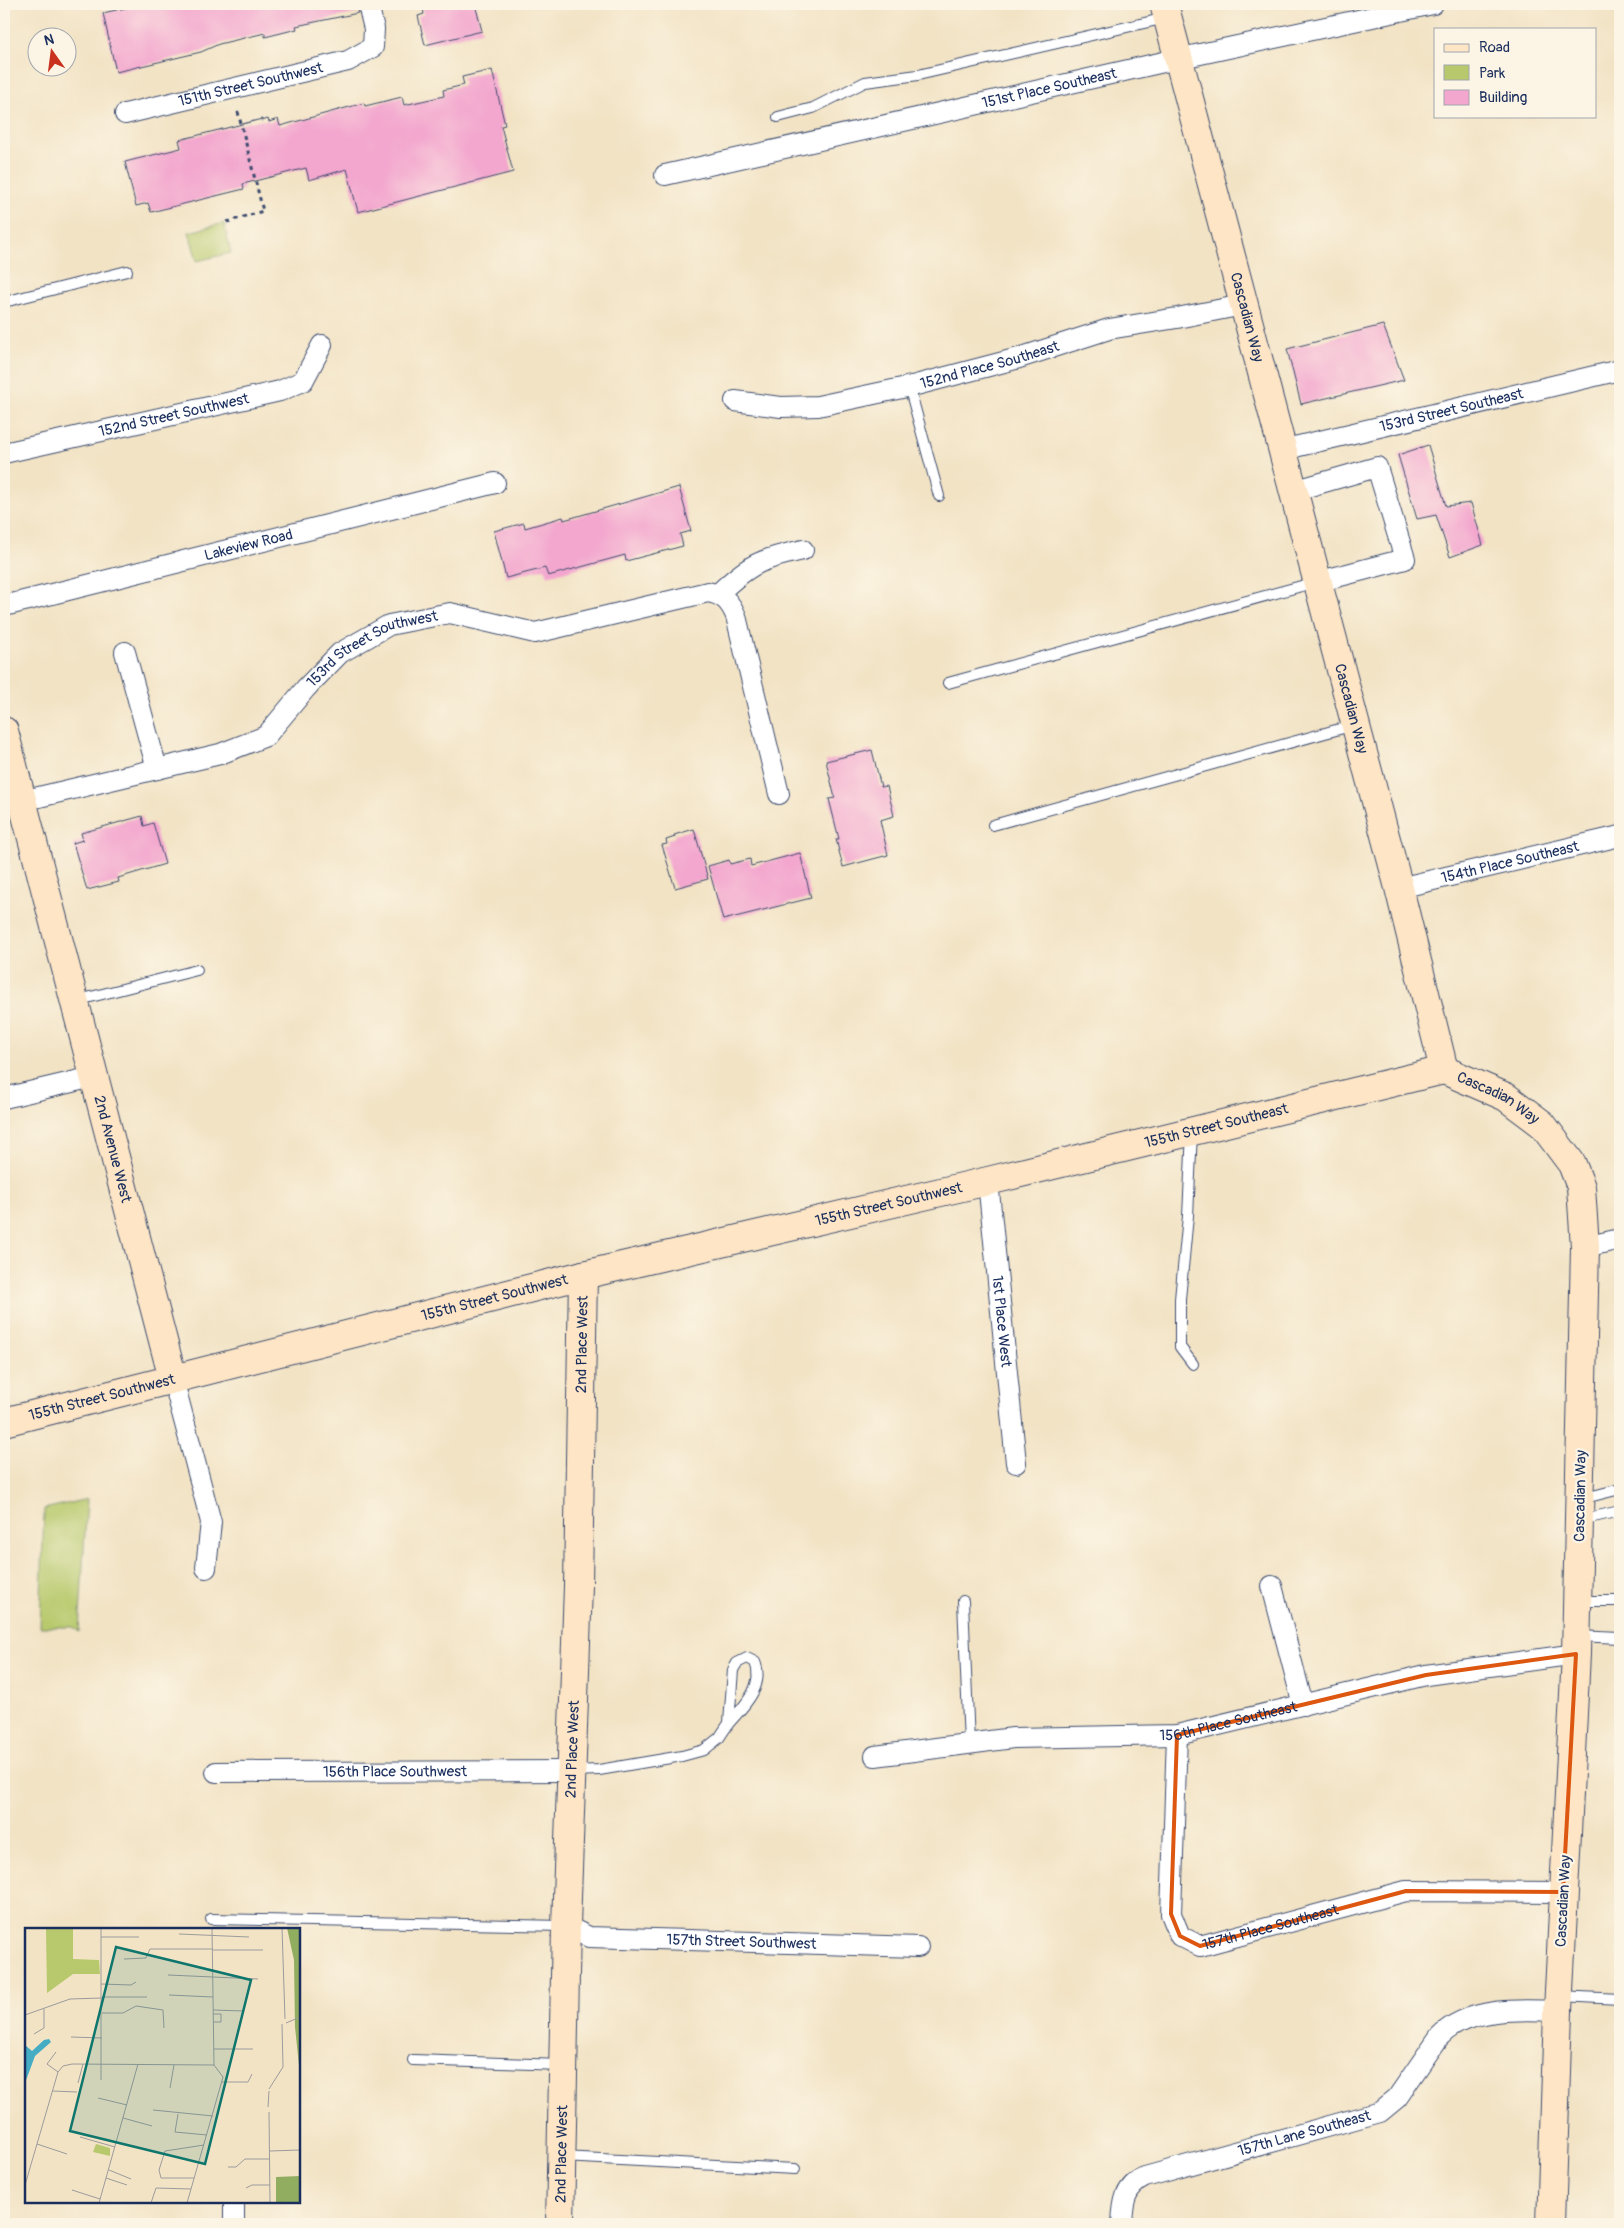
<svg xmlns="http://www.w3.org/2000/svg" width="1624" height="2228" font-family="Pangolin,sans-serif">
  <rect width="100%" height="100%" fill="#fcf5e5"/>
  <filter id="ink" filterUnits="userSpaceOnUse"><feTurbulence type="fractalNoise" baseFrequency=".02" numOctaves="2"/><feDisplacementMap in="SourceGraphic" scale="10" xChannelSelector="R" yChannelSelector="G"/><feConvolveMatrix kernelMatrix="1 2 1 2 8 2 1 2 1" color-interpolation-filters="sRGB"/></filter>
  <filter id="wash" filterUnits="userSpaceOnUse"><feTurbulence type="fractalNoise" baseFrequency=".0096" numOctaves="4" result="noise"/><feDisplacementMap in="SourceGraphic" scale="20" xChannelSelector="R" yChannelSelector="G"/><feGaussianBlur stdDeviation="1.12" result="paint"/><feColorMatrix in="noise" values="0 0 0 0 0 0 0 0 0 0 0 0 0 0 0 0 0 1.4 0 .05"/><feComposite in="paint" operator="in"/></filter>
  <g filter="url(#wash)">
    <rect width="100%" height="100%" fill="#f2e3c5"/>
    <g fill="#b7c96c" stroke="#697c65">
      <polygon points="224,223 231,253 197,261 189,232"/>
      <polygon points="87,1499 79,1632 73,1627 40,1627 44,1509"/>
    </g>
    <g id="blocks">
      <g fill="#f3a6ce">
        <polygon points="143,4 356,4 358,13 296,26 297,29 265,37 265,33 219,44 201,52 116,72 103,13"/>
        <polygon points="422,4 475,4 482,31 425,45 418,16 424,14"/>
        <polygon points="492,70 505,125 501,126 513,172 358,212 347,169 309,180 306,168 243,184 244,189 151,212 148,203 136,206 125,162 181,148 179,140 262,119 262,121 268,119 269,122 278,119 280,126 364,103 365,106 402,97 404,105 444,96 443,90 464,85 462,77"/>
        <polygon points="1383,325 1404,380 1301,404 1287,349"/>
        <polygon points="1428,445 1446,506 1471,503 1483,545 1450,557 1436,515 1417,519 1398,455"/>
        <polygon points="679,487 691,531 680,534 683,546 626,561 625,555 548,576 545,568 506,578 494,531 524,523 525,528 563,517 564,520"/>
        <polygon points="872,750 881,787 887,786 894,816 880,820 888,855 843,867 836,839 839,839 829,799 835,798 826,761"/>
        <polygon points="142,816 144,826 153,823 165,864 118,878 119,882 87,890 73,843 83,840 81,833"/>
        <polygon points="694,829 708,879 675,888 662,845 667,844 666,840 675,837 674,835"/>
        <polygon points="800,853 811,898 723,920 708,866 729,860 730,864 750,859 751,866"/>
      </g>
    </g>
  </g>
  <g filter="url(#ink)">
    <use href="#blocks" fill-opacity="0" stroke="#3b4a6d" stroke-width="1"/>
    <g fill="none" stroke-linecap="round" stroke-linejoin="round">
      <defs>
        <g id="lane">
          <polyline points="778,117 813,108 865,82 918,75 1166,18"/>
          <polyline points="4,302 127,271"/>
          <polyline points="909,386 939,496"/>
          <polyline points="948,683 1316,582"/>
          <polyline points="993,825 1354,725"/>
          <polyline points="75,1001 197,970"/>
          <polyline points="1192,1132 1188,1216 1180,1299 1180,1347 1193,1364"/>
          <polyline points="1581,1499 1620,1489"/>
          <polyline points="1580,1520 1620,1511"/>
          <polyline points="963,1601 969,1744"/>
          <polyline points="1579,1601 1620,1601"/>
          <polyline points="1577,1636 1620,1638"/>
          <path d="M573,1771L599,1770L682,1756L704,1750L719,1738L729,1723L733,1670L737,1663L747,1658L755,1662C765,1686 744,1706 729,1723"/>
          <polyline points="211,1919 565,1926"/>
          <polyline points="1560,1996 1620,1999"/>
          <polyline points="413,2060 562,2065"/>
          <polyline points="562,2157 795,2169"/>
        </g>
        <g id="street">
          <path id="s1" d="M125,114L348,61L373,47L374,29L368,4"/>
          <path id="s2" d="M665,175L1177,59L1433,4"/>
          <path id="s3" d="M735,401L781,407L818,406L916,385L1019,358L1109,329L1177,318L1243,305"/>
          <path id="s4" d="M1282,450L1620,370"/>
          <path id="s5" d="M4,453L280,391L303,381L322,345"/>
          <polyline points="1293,491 1377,467 1405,559 1317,582"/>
          <path d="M718,594C749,564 761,559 803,550"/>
          <path id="s6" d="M4,606L495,483"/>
          <polyline points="125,652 157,769"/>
          <path id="s7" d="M22,801L220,754L266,736L306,688L340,653L389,625L450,613L535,633L708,592C724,595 730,602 736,616L779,794"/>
          <path id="s8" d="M1399,888L1620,836"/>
          <polyline points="4,1098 93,1077"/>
          <path id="s9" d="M988,1181L1016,1463"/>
          <polyline points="1585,1247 1620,1239"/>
          <polyline points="173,1379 211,1522 206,1568"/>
          <polyline points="1272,1586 1303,1705"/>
          <path id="s10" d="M1177,1735L1171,1914L1180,1936L1200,1946L1406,1891L1563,1892"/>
          <path id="s11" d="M875,1756L1013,1738L1177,1735L1426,1675L1576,1654"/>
          <path id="s12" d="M216,1772L572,1771"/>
          <path id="s13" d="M566,1926L589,1937L918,1947"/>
          <polyline points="234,2224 234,2202"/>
          <path id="s14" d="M1122,2224C1123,2203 1124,2187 1145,2177L1380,2112L1397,2098L1439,2037C1468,2007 1519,2009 1558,2011"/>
        </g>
        <g id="secondary">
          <path id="s15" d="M1164,4L1399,888L1444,1070"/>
          <path id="s16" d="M4,731L173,1379"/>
          <path id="s17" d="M1444,1070L1506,1097L1542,1124L1572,1164L1581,1187L1585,1247L1576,1654L1558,2011L1551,2224"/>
          <path id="s18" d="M4,1422L583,1275L988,1181L1444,1070"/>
          <path id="s19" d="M560,2224L566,1926L578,1586L583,1275"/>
        </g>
      </defs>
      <use href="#lane" stroke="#3b4a6d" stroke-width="12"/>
      <use href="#street" stroke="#3b4a6d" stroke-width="22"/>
      <use href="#secondary" stroke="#3b4a6d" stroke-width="30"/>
      <polyline stroke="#3b4a6d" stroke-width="3" stroke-dasharray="4 4" stroke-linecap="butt" points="227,222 263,211 237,108"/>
      <use href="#lane" stroke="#fff" stroke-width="10"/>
      <use href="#street" stroke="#fff" stroke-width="20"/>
      <use href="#secondary" stroke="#fde5c5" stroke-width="28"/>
    </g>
  </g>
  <path fill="none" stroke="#de5710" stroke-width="4" stroke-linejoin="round" d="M1576,1654L1563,1892L1406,1891L1200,1946L1180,1936L1171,1914L1177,1735L1426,1675Z"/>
  <g text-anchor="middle" stroke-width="4.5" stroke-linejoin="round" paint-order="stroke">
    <g font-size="15" fill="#1b2f5e" stroke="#fcf5e5">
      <text dy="5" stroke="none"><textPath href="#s1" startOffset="129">151th Street Southwest</textPath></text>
      <text dy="5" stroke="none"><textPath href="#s2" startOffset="394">151st Place Southeast</textPath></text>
      <text dy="5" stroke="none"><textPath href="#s15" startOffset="324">Cascadian Way</textPath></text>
      <text dy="5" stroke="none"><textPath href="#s3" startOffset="260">152nd Place Southeast</textPath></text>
      <text dy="5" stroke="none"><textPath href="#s4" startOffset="174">153rd Street Southeast</textPath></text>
      <text dy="5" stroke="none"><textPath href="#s5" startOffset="174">152nd Street Southwest</textPath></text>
      <text dy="5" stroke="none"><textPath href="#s6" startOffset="252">Lakeview Road</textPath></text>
      <text dy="5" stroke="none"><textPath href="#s7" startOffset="395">153rd Street Southwest</textPath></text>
      <text dy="5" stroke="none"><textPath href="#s15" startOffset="729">Cascadian Way</textPath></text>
      <text dy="5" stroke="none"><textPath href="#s8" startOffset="114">154th Place Southeast</textPath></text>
      <text dy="5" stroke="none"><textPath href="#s17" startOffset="61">Cascadian Way</textPath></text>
      <text dy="5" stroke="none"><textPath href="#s18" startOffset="1248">155th Street Southeast</textPath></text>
      <text dy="5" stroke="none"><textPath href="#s16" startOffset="432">2nd Avenue West</textPath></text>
      <text dy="5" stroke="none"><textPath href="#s18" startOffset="911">155th Street Southwest</textPath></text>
      <text dy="5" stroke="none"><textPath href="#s18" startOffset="506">155th Street Southwest</textPath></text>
      <text dy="5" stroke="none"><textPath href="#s9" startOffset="141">1st Place West</textPath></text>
      <text dy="5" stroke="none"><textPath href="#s19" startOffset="880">2nd Place West</textPath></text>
      <text dy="5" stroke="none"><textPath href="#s18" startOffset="101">155th Street Southwest</textPath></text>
      <text transform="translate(1580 1496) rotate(-89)" y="5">Cascadian Way</text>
      <text dy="5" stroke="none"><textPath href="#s11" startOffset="356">156th Place Southeast</textPath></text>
      <text dy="5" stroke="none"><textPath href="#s19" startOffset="475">2nd Place West</textPath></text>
      <text dy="5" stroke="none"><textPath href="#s12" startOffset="179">156th Place Southwest</textPath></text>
      <text transform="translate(1563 1901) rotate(-87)" y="5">Cascadian Way</text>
      <text dy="5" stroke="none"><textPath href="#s10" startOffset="298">157th Place Southeast</textPath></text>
      <text dy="5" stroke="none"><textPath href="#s13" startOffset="178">157th Street Southwest</textPath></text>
      <text dy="5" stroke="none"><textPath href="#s14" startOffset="221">157th Lane Southeast</textPath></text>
      <text dy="5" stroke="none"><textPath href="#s19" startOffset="70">2nd Place West</textPath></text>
    </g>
  </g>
  <g transform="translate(25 1928)">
    <rect width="275" height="275" fill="#f2e3c5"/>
    <path d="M21,0H48V31L74,32L75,46H48L22,65ZM71,216L85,220V228L68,224Z" fill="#b7c96c"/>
    <path d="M262,0H275V147L270,99L269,32ZM275,248V275H251V249Z" fill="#91ad60"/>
    <path d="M19,112L24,111L26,114L10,128L0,155V117L7,123Z" fill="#44adc3"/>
    <path fill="none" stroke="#9c9b9c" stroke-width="1" d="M257,0L260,91M154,6L224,9M76,9H114M188,22H238M99,31L121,30L125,21H188M143,47L233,51M76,56L106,57L111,54M144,67L188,69M77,69H122M188,82L219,83M77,85H98L111,78L138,82L139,100M188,86H196V94H188M0,87L45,71L77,70M261,95L275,89M9,106L19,100V81M46,109L77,110M189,121H228M31,124L22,136L33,144M76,152V0M197,154H223L227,146M53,155L58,136M145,160L149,137M244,161L258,139L257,96M27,163L52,164M73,170L102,177M243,179L244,163M128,182L188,188M244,184L245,275M153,186L150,204L182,207M98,190L127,198M55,209L90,219M12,216L42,226M245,223L275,222M203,239H211L220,231H245M84,242L106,251M81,250L102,257M169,250H136L134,242L140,223L179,217M0,257L33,144L38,138L47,136L189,137M221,260L227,257H245M47,262L75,271M74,275L113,136M126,275L131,260L166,261M162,275L198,149L189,137L187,0"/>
    <path fill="#0f766e" fill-opacity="0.15" stroke="#0f766e" stroke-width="2.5" d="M91,19L226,52L180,236L45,203Z"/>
    <rect width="275" height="275" fill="none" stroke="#1b2f5e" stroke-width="2.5"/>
  </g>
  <rect width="1624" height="2228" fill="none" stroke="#fcf5e5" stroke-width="20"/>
  <rect x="1434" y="28" width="162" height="90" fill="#fcf5e5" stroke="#a2a6af"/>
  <rect x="1444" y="44" width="25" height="8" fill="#fde5c5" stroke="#a2a6af"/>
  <text x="1479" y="52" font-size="15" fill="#1b2f5e">Road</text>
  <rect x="1444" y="65" width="25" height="15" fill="#b7c96c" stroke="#a2a6af"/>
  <text x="1479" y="78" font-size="15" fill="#1b2f5e">Park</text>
  <rect x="1444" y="90" width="25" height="15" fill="#f3a6ce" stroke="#a2a6af"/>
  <text x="1479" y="102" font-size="15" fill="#1b2f5e">Building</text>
  <g transform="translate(52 52) rotate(346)"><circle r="24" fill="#fcf5e5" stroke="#a2a6af"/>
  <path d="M0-4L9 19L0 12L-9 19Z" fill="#c8321e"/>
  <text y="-8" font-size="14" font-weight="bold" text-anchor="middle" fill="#1b2f5e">N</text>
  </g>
</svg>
